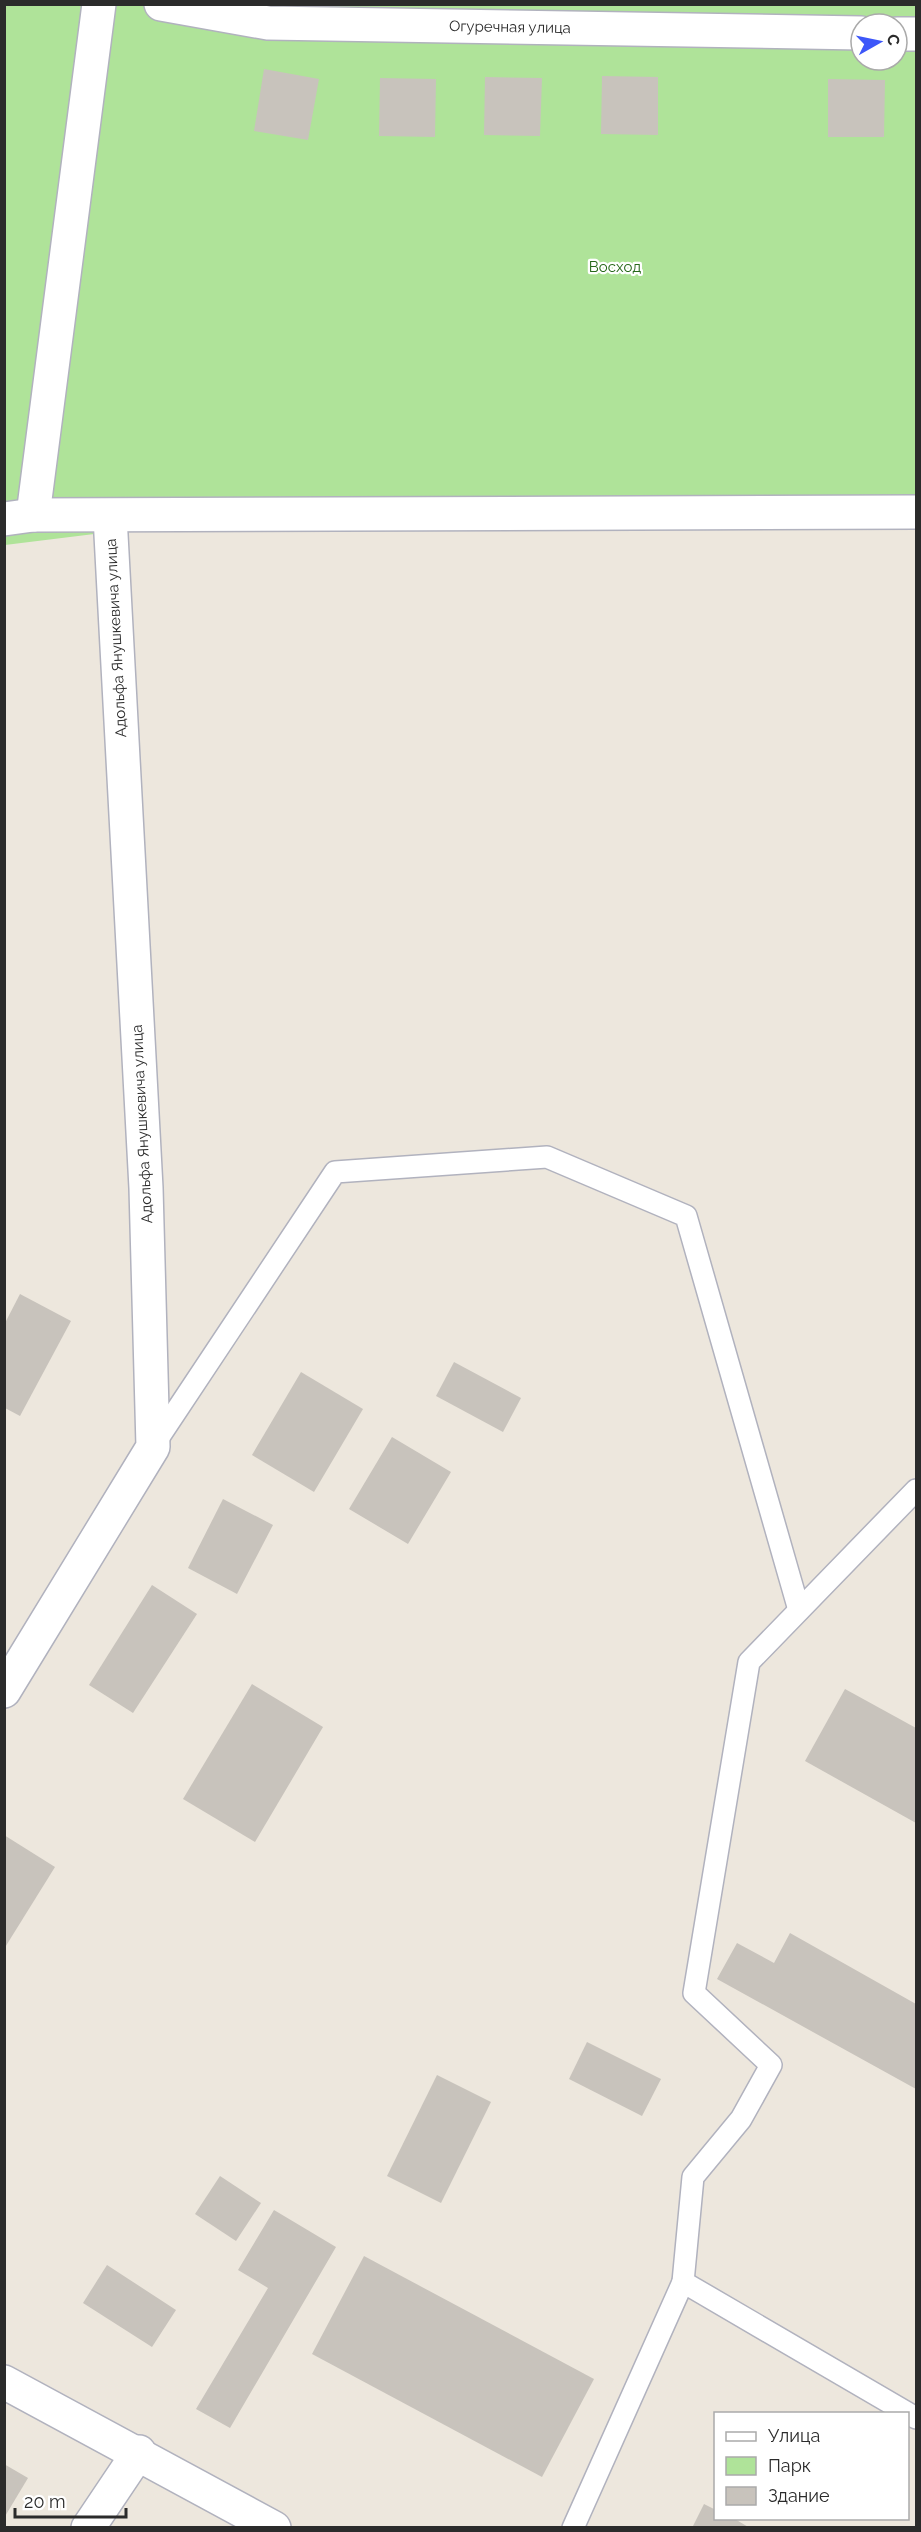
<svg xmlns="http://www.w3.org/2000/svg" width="921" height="2532" font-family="Raleway,sans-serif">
  <rect width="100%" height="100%" fill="#ede7dd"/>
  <path fill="#afe399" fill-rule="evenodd" d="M4,5H916V530L143,528L5,545ZM861,24H897V60H861Z"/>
  <g fill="#c8c3bc">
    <polygon points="264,69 319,79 308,140 254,131"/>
    <polygon points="602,76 658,77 658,135 601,134"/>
    <polygon points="485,77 542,78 540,136 484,135"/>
    <polygon points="380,78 436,79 435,137 379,136"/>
    <polygon points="828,79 885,80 884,137 828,137"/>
    <polygon points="20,1294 71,1321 20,1416 5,1408 5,1323"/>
    <polygon points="454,1362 521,1398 503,1432 436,1396"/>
    <polygon points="301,1372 363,1409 314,1492 252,1455"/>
    <polygon points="392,1437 451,1472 408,1544 349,1509"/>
    <polygon points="223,1499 273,1525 237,1594 188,1568"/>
    <polygon points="152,1585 197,1614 133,1713 89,1685"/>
    <polygon points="252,1684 323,1727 255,1842 183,1799"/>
    <polygon points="845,1689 916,1728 916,1823 805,1761"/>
    <polygon points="4,1835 55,1867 4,1949"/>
    <polygon points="790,1933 916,2004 916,2089 717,1979 737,1943 774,1963"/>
    <polygon points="587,2042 661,2079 642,2116 569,2079"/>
    <polygon points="437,2075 491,2102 441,2203 387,2176"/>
    <polygon points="220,2176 261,2203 236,2241 195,2214"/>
    <polygon points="274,2210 336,2247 230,2428 196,2409 268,2288 238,2270"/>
    <polygon points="364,2256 594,2379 542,2477 312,2354"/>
    <polygon points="107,2265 176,2310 152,2347 83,2303"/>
    <polygon points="4,2464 28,2478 4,2518"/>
    <polygon points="704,2504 716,2510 716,2518 733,2518 750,2528 692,2528"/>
  </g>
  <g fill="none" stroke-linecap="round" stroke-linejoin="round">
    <defs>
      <g id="service">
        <polyline points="153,1446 335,1172 547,1157 686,1216 799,1610"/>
        <polyline points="683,2282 693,2177 741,2119 771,2065 694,1993 749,1662 916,1490"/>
        <polyline points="573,2528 683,2282 916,2418"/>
      </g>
      <g id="minor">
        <polyline points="161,4 268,23 861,33"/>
        <polyline points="897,34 916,34"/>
        <polyline points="33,515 99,4"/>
        <polyline points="4,519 33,515 916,512"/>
        <polyline points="4,1691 153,1447 146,1188 110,516"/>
        <polyline points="4,2382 274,2528"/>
        <polyline points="88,2528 139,2452"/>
      </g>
    </defs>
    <use href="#service" stroke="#b1b2be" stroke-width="24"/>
    <use href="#minor" stroke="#b1b2be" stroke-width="36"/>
    <use href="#service" stroke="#fff" stroke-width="21"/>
    <use href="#minor" stroke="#fff" stroke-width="33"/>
  </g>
  <g text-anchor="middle" stroke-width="4.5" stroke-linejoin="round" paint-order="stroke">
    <g font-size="15" fill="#2b2b2b" stroke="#fff">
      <text transform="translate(510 27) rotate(1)" y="5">Огуречная улица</text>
      <text transform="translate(116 638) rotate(-93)" y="5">Адольфа Янушкевича улица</text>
      <text transform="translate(142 1124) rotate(-93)" y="5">Адольфа Янушкевича улица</text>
    </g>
    <g font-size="15" fill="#27681a" stroke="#fff">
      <text x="615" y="272">Восход</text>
    </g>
  </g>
  <rect width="921" height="2532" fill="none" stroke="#2b2b2b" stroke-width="12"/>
  <rect x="714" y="2412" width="195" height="108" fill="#ffffff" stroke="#aaaaaa" stroke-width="1.5"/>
  <rect x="726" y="2432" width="30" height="9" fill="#ffffff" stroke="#aaaaaa" stroke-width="1.5"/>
  <text x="768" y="2442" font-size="18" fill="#2b2b2b">Улица</text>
  <rect x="726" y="2457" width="30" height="18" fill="#afe399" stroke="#aaaaaa" stroke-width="1.5"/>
  <text x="768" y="2472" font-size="18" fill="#2b2b2b">Парк</text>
  <rect x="726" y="2487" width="30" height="18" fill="#c8c3bc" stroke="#aaaaaa" stroke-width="1.5"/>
  <text x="768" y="2502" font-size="18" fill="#2b2b2b">Здание</text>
  <g transform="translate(879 42) rotate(81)"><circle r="28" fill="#ffffff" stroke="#aaaaaa" stroke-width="1.5"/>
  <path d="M0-4.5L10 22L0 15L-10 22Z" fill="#3d57f9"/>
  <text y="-9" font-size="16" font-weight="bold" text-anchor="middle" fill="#2b2b2b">С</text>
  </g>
  <path d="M15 2508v9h111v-9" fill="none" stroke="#2b2b2b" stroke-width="3"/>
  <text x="24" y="2508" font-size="18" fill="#2b2b2b" stroke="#ffffff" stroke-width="4.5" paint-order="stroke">20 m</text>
</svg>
